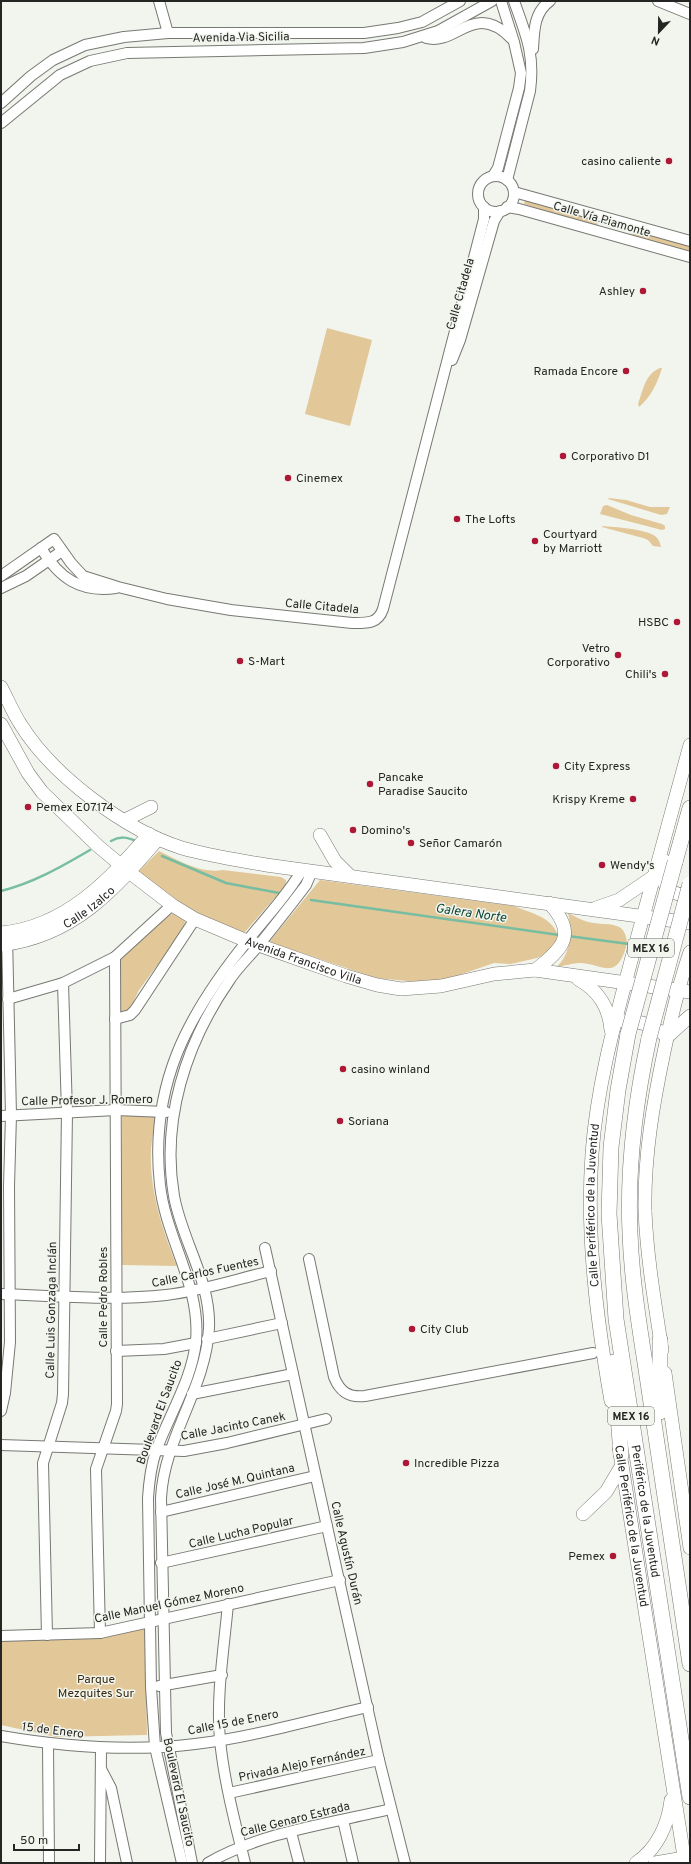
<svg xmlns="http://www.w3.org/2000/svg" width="691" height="1864" font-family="Overpass,sans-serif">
  <rect width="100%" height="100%" fill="#f2f5ee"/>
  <g fill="#e2c798">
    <polygon points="525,200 588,218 597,222 598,225 594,226 524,204"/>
    <polygon points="644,233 690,244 690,252 628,234"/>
    <polygon points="327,328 372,340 350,426 305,414"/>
    <path d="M660,368H662C658,382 651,397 639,407L638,404C643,390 645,374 660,368Z"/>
    <polygon points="609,498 626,500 650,507 670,507 667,514 661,515 608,499"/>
    <polygon points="607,505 631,515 662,524 665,526 665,529 662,530 600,514 603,506"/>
    <path d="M602,526C615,527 645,529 655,536C659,539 660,543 661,547L653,546L648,540L643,538L602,527Z"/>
    <path d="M159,851C179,861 202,874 223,870L281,877L286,880V885L244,933C209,925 167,893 138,872Z"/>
    <path d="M320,880L514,906C533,914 554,917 559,939L551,952L537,958L511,964L494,963L448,979L417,982L376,978L269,942Z"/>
    <polygon points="174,913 185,921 184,929 139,990 130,1009 125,1013 120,1013 120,962 122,957 168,916"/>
    <path d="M568,913C575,916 581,920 588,922C598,925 612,922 621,928C626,933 628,941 626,947C616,981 603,964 580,963C573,963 564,966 556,967C571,956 572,930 568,913Z"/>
    <path d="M122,1113L155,1116C154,1127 152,1138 151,1149C149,1189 162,1229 177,1266L122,1265Z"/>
    <polygon points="145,1625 147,1735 56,1737 1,1725 1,1641"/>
  </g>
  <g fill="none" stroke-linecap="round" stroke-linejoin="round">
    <g stroke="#77bda2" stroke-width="2.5">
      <path d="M111,841C120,836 127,837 136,841"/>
      <polyline points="162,856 226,883 279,893"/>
      <path d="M1,891C33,883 61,867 90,850"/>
      <polyline points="311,900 559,935"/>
      <polyline points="568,936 629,944"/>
    </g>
    <defs>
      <g id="minor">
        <polyline points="159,1 168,33"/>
        <polyline points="658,1 690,14"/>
        <path d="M426,38C457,46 474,0 512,39"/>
        <path d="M533,49C534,31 534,12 550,1"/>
        <polyline points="1,103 31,76 53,60 85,45 124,37 168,33 364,33 398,28 422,22 460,1"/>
        <polyline points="1,123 60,75 90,61 127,53 364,48 403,42 438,31 492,1"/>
        <polyline points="493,176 498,168 519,88 521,73 514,42 501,1"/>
        <circle cx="496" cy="194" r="18"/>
        <path d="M507,180L530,91C535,54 526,35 514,1"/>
        <polyline points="514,192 690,241"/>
        <polyline points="507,207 519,209 690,257"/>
        <polyline points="452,360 460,340 494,221 500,211"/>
        <path d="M41,548C59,578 80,593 116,588"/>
        <path d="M1,576L54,539L71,563L83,576L118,587L167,599L231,610L352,623C367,623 378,624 383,609L484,219V207"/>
        <polyline points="1,588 26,576 62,551"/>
        <polyline points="8,999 63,983 115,957 172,905"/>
        <polyline points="115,1019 130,1015 135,1010 195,919"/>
        <polyline points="1,1116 116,1110 166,1112"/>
        <polyline points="265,1248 379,1760 405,1863"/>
        <path d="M309,1259L334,1377C340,1392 349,1398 365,1396L593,1353"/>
        <path d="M1,1294C56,1296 112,1301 166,1295C201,1291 237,1279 271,1271"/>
        <polyline points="207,1339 282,1323"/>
        <polyline points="116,1351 164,1349 196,1343"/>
        <polyline points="192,1394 293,1374"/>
        <polyline points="1,1411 5,1393 10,1342 9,1186 11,1115 7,936"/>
        <polyline points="1,1445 184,1451 227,1443 326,1419"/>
        <polyline points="161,1512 315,1476"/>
        <polyline points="161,1563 327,1526"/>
        <path d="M228,1604C224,1648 216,1696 220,1740C224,1781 235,1823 245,1863"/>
        <polyline points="100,1633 96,1469 116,1411 117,1404 115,957"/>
        <polyline points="47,1635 43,1463 62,1403 63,1394 67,1112 63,983"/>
        <polyline points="1,1636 100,1633 340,1580"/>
        <polyline points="159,1686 222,1675"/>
        <path d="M1,1736C65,1747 130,1752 195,1744C253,1737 311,1720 368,1707"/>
        <polyline points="48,1744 49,1863"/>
        <polyline points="101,1769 111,1788 127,1863"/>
        <polyline points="229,1793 379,1760"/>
        <polyline points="343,1820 353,1863"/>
        <polyline points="291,1832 299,1863"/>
        <polyline points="100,1863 101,1748"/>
        <path d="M182,1863L155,1747L151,1687L148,1498C149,1482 151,1466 156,1451C169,1415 192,1380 196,1341C201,1286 166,1239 160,1185C149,1086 187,1015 248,940C266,917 287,896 302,870"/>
        <path d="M192,1863L166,1733L161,1498C164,1438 206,1388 209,1328C211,1281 182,1241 174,1196C161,1120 186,1043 229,981C237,968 249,957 259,945C275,925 291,905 306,885L312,871"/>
        <path d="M208,1863C261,1832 332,1823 391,1809"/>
      </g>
      <g id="major">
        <path d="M1,687C8,700 13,713 21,725C53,776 125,830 182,848C210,856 238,860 266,865L690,923"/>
        <path id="s1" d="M1,724L28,773L42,792L98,846L129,872L172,905L195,919L247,941L346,976L377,985L401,989L441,986L494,974L535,970L690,992"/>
        <polyline points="125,820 151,807"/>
        <polyline points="320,835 335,861 350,876"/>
        <path d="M665,861C662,874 660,887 675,893C680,895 685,895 690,894"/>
        <polyline points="596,908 619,900 653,877"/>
        <path d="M1,933C66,927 109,880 149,834"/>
        <path id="s2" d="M1,945C74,936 113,891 158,839"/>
        <path d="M535,970C563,949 578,934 549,903"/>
        <path d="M578,979C599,991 609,1007 611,1030"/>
        <path d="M622,1021C639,1020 655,1026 667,1037L690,1016"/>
        <path d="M662,1350C655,1304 647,1258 645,1211C644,1157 653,1104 664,1052C671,1018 679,984 690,952"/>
        <polyline points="665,1373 690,1548"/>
        <path id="s3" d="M611,1401C597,1321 586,1236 592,1154C597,1083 617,1014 635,946C653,879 672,812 690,745"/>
        <path id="s4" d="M619,1446L685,1863"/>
        <polyline points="583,1514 606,1492 622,1465"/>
        <path d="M636,1863C657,1849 668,1825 671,1800"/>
        <polyline points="655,1863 690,1857"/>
      </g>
      <g id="highway">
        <polyline points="675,862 690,808"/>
        <path id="s5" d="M628,1034L618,1090L611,1147L609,1214L616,1319L690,1797"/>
        <path d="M649,1038C635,1103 627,1167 630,1233C632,1292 644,1351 652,1410C664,1494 677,1579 690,1664"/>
        <polyline points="660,1340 660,1412"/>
        <polyline points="614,1362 621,1455"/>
      </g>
    </defs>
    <use href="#minor" stroke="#777973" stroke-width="12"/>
    <use href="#major" stroke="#777973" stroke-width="14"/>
    <use href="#highway" stroke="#777973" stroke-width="16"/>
    <use href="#minor" stroke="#fff" stroke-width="10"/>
    <use href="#major" stroke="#fff" stroke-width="13"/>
    <use href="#highway" stroke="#fff" stroke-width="15"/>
    <defs>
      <g id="highway-bridge">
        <polyline points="628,1034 675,862"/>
        <polyline points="649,1038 690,884"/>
      </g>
    </defs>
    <use href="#highway-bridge" stroke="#777973" stroke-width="16" stroke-linecap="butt"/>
    <use href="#highway-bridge" stroke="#fff" stroke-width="15"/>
  </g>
  <g fill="#ad1837" stroke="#f2f5ee" stroke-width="1.5">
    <circle cx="669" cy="161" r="4"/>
    <circle cx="643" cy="291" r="4"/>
    <circle cx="626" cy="371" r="4"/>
    <circle cx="563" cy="456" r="4"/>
    <circle cx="288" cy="478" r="4"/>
    <circle cx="457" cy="519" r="4"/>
    <circle cx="535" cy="541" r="4"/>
    <circle cx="677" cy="622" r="4"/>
    <circle cx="618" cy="655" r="4"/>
    <circle cx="240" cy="661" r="4"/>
    <circle cx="665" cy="674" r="4"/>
    <circle cx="556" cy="766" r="4"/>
    <circle cx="370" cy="784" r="4"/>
    <circle cx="633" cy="799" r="4"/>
    <circle cx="28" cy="807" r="4"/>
    <circle cx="353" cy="830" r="4"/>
    <circle cx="411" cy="843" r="4"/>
    <circle cx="602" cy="865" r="4"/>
    <circle cx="343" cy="1069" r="4"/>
    <circle cx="340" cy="1121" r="4"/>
    <circle cx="412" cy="1329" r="4"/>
    <circle cx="406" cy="1463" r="4"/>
    <circle cx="613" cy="1556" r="4"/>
  </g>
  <g text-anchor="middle" stroke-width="3" stroke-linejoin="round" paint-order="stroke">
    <g fill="#f2f5ee" stroke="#626460" stroke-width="1">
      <rect x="628" y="939" width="46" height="18" rx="3"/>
      <rect x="608" y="1407" width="46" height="18" rx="3"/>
    </g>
    <g font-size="11" font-weight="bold" fill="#252623">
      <text x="651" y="952">MEX 16</text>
      <text x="631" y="1420">MEX 16</text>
    </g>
    <g font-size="12" fill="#252623" stroke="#f2f5ee">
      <text transform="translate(241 37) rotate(-1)" y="4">Avenida Via Sicilia</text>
      <text transform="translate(602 219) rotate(16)" y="4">Calle Vía Piamonte</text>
      <text transform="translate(460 294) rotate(-74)" y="4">Calle Citadela</text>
      <text transform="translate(322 606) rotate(5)" y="4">Calle Citadela</text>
      <text dy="4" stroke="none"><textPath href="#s2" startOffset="97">Calle Izalco</textPath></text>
      <text dy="4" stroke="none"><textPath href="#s1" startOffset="395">Avenida Francisco Villa</textPath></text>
      <text transform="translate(87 1100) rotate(-1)" y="4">Calle Profesor J. Romero</text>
      <text dy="4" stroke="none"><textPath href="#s3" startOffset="197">Calle Periférico de la Juventud</textPath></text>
      <text transform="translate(205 1272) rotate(-12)" y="4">Calle Carlos Fuentes</text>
      <text transform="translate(103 1297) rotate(-90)" y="4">Calle Pedro Robles</text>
      <text transform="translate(51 1310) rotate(-89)" y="4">Calle Luis Gonzaga Inclán</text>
      <text transform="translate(159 1412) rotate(-70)" y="4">Boulevard El Saucito</text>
      <text transform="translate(233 1426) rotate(-11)" y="4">Calle Jacinto Canek</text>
      <text transform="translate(235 1481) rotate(-13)" y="4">Calle José M. Quintana</text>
      <text dy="4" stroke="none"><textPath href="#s5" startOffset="481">Periférico de la Juventud</textPath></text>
      <text dy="4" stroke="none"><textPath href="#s4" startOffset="81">Calle Periférico de la Juventud</textPath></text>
      <text transform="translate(241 1532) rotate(-13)" y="4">Calle Lucha Popular</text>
      <text transform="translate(347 1553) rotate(77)" y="4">Calle Agustín Durán</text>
      <text transform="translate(169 1603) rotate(-12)" y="4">Calle Manuel Gómez Moreno</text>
      <text transform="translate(233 1722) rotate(-11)" y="4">Calle 15 de Enero</text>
      <text transform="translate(53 1730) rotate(7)" y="4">15 de Enero</text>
      <text transform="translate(302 1764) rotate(-12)" y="4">Privada Alejo Fernández</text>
      <text transform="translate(179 1792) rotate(78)" y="4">Boulevard El Saucito</text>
      <text transform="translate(295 1819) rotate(-14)" y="4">Calle Genaro Estrada</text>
    </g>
    <g font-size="12" fill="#252623" stroke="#f2f5ee" text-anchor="start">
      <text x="661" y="165" text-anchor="end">casino caliente</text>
      <text x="635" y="295" text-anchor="end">Ashley</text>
      <text x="618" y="375" text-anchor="end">Ramada Encore</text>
      <text x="571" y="460">Corporativo D1</text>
      <text x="296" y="482">Cinemex</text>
      <text x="465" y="523">The Lofts</text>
      <text x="543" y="538">Courtyard<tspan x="543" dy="14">by Marriott</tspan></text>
      <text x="669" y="626" text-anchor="end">HSBC</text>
      <text x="610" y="652" text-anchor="end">Vetro<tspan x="610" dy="14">Corporativo</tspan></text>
      <text x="248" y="665">S-Mart</text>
      <text x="657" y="678" text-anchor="end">Chili's</text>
      <text x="564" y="770">City Express</text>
      <text x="378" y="781">Pancake<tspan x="378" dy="14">Paradise Saucito</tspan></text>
      <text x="625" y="803" text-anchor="end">Krispy Kreme</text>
      <text x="36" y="811">Pemex E07174</text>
      <text x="361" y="834">Domino's</text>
      <text x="419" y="847">Señor Camarón</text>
      <text x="610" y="869">Wendy's</text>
      <text x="351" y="1073">casino winland</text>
      <text x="348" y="1125">Soriana</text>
      <text x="420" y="1333">City Club</text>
      <text x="414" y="1467">Incredible Pizza</text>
      <text x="605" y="1560" text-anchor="end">Pemex</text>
    </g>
    <g font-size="12" fill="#37290f" stroke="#f2f5ee">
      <text x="96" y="1683">Parque<tspan x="96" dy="14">Mezquites Sur</tspan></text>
    </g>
    <g font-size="13" font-style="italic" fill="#0c4835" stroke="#f2f5ee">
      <text transform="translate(471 912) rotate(8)" y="5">Galera Norte</text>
    </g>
  </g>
  <rect width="691" height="1864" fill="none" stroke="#252623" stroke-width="4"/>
  <g transform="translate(659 32) rotate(202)" stroke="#f2f5ee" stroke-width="3" paint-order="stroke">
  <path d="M0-3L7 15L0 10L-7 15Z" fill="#252623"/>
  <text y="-6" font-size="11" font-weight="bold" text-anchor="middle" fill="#252623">N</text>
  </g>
  <path d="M14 1844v6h65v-6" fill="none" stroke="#252623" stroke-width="2"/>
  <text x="20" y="1844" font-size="12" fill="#252623" stroke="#f2f5ee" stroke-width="3" paint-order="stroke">50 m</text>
</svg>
